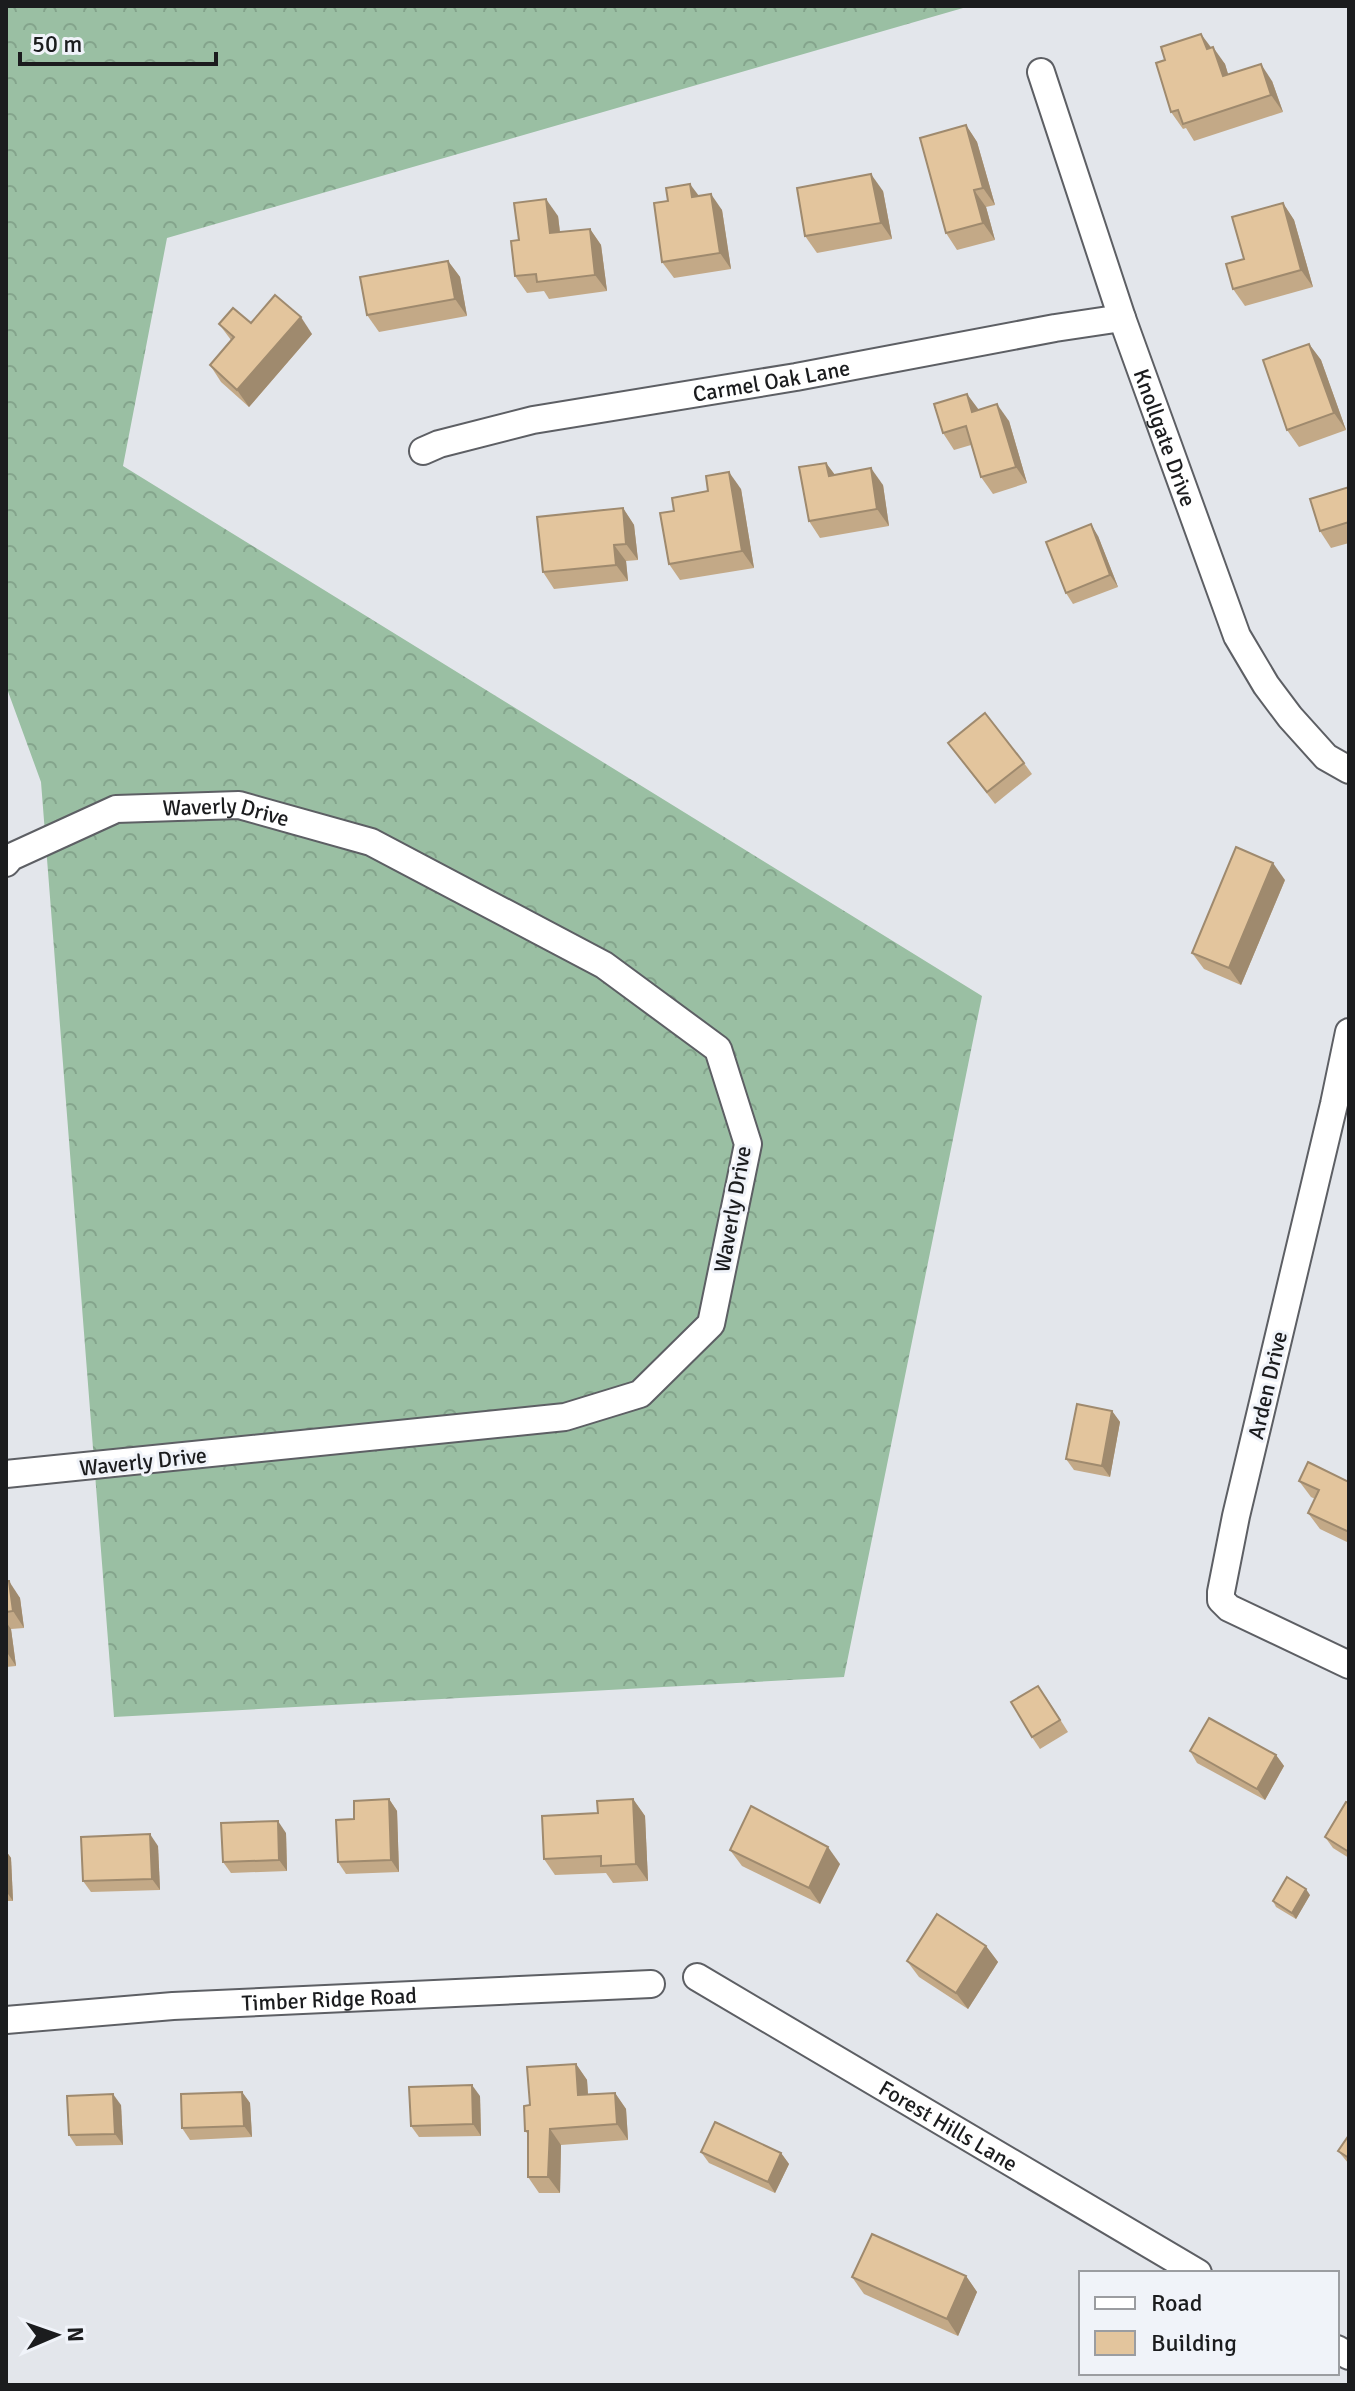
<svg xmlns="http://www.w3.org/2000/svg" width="1355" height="2391" font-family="Signika,sans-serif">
  <defs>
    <pattern id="forest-crowns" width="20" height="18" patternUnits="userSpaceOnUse" patternTransform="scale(2)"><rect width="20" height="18" fill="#9abfa3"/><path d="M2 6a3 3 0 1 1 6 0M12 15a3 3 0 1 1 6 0" fill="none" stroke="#84a48c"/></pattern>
  </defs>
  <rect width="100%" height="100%" fill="#e3e6eb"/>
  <polygon fill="url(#forest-crowns)" points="6,6 970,6 167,238 123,466 982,996 844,1677 114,1717 41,782 6,686"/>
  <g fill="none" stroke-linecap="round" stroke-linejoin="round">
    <defs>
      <g id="minor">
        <path id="s1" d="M1041,72L1122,318L1237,636L1266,685L1290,717L1326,757L1349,770"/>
        <path id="s2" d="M423,451L439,444L533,420L796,377L1055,328L1122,318"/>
        <path id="s3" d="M6,863L11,857L116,809L239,805L371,842L604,965L718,1049L748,1144L711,1324L640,1394L565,1417L6,1474"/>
        <polyline points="1349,1032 1334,1104 1236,1516 1221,1592 1221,1600 1229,1608 1349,1665"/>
        <path id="s4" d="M697,1977L1198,2273"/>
        <path id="s5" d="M6,2020L173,2006L651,1984"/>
        <polyline points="1337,2349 1349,2356"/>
      </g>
    </defs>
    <use href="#minor" stroke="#5d5f64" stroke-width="30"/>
    <use href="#minor" stroke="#fff" stroke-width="26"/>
  </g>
  <g fill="#c3a987">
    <polygon points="1211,48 1225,64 1228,75 1272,81 1283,112 1194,141 1186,128 1183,129 1171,112"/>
    <polygon points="966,125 977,142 995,205 986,207 995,240 957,250 946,233"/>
    <polygon points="883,191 892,239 817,253 805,236"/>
    <polygon points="698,196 722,210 731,269 674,278 662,262"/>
    <polygon points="1283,203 1294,220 1313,287 1245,306 1233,289 1244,259"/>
    <polygon points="558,216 560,232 590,229 601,245 607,291 549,299 544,291 527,293 515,276 519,240"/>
    <polygon points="448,261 460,277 467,316 379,332 367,315"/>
    <polygon points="251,323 312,334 249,407 221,382 210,365 231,340 219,324"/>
    <polygon points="1309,344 1321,360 1346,430 1299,447 1287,430"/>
    <polygon points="967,394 978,410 1009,421 1027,483 993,494 981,477 971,445 954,450 943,433"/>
    <polygon points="826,463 835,475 883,485 889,526 820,538 809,521"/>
    <polygon points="1349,487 1349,543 1331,548 1320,531"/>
    <polygon points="741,489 754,568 680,580 669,564 674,511"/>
    <polygon points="623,508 634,525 638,560 626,561 628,581 554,589 543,572"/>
    <polygon points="1098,536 1118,587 1073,604 1066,593"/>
    <polygon points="948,743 1024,763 1032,774 995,804"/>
    <polygon points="1285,880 1241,985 1204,969 1192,953"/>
    <polygon points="1112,1411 1120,1422 1110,1477 1074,1470 1066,1459"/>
    <polygon points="1299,1481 1349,1482 1349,1543 1320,1529 1308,1513 1315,1499 1311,1497"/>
    <polygon points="6,1581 20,1598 24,1628 11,1629 16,1666 6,1667"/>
    <polygon points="1046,1697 1068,1732 1040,1749 1032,1737"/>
    <polygon points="1190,1751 1276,1755 1284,1766 1265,1800 1197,1763"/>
    <polygon points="389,1799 397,1811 399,1872 346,1874 338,1862"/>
    <polygon points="633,1799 645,1816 648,1881 613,1883 606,1873 555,1875 544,1859 598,1813"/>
    <polygon points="1349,1803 1349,1858 1333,1848 1325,1837"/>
    <polygon points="286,1833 287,1871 231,1873 223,1862"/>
    <polygon points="158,1846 160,1890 91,1892 83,1881"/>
    <polygon points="730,1850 840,1864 820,1904 742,1866"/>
    <polygon points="6,1851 11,1858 13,1901 6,1901"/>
    <polygon points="1310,1895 1296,1919 1276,1907 1273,1901"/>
    <polygon points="986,1946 998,1962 968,2009 919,1977 907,1961"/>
    <polygon points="576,2064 587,2080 588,2094 615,2093 626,2109 628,2140 561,2145 560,2193 539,2193 528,2177 528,2134 525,2131"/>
    <polygon points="242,2092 250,2103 252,2137 190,2140 182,2128"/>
    <polygon points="480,2096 481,2136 419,2137 411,2126"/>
    <polygon points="121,2105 123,2145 76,2146 69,2135"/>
    <polygon points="1349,2135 1349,2164 1338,2151"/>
    <polygon points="701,2152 781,2153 789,2164 775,2193 709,2163"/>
    <polygon points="966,2276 977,2292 958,2336 864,2294 852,2277"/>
  </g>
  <g fill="#9f8a6e">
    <polygon points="1201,34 1213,50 1207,49"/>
    <polygon points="1213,47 1225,64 1234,93 1223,76"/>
    <polygon points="1261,64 1272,81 1283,112 1271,95"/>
    <polygon points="966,125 977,142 995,205 983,188"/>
    <polygon points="871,174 883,191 892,239 881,223"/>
    <polygon points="690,184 702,200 692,197"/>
    <polygon points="974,190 986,207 995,240 983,223"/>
    <polygon points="711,194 722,210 731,269 720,253"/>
    <polygon points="546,199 558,216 562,250 550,233"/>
    <polygon points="1283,203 1294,220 1313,287 1301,270"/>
    <polygon points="590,229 601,245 607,291 595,275"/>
    <polygon points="448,261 460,277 467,316 455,299"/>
    <polygon points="301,317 312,334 249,407 237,390"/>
    <polygon points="1309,344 1321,360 1346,430 1334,413"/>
    <polygon points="967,394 979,410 972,412"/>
    <polygon points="997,404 1009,421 1027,483 1016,467"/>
    <polygon points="826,463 838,479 829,476"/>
    <polygon points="871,468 883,485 889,526 877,509"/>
    <polygon points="729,472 741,489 754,568 742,551"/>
    <polygon points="623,508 634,525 638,560 626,544"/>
    <polygon points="1091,524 1098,536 1118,587 1110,575"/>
    <polygon points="614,545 626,561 628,581 616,565"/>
    <polygon points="1273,863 1285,880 1241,985 1229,968"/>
    <polygon points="1112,1411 1120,1422 1110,1477 1102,1466"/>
    <polygon points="9,1581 20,1598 24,1628 13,1611"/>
    <polygon points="6,1622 11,1629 16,1666 6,1651"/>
    <polygon points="1276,1755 1284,1766 1265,1800 1257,1789"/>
    <polygon points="389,1799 397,1811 399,1872 391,1860"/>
    <polygon points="633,1799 645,1816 648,1881 636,1864"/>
    <polygon points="278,1821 286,1833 287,1871 279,1860"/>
    <polygon points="150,1834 158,1846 160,1890 152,1879"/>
    <polygon points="828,1847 840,1864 820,1904 809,1888"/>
    <polygon points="6,1851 11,1858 13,1901 6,1891"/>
    <polygon points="1306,1889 1310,1895 1296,1919 1292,1913"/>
    <polygon points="986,1946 998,1962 968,2009 956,1993"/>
    <polygon points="576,2064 587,2080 589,2111 578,2095"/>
    <polygon points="472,2085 480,2096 481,2136 473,2124"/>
    <polygon points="242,2092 250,2103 252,2137 244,2126"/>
    <polygon points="615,2093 626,2109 628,2140 617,2124"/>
    <polygon points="113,2094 121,2105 123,2145 115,2134"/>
    <polygon points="550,2129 561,2145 560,2193 548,2177"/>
    <polygon points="781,2153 789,2164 775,2193 768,2182"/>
    <polygon points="966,2276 977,2292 958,2336 947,2319"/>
  </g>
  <g fill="#e3c59d" stroke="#9f8a6e" stroke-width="2">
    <polygon points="1201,34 1207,49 1213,47 1223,76 1261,64 1271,95 1183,124 1178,110 1171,112 1156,63 1165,60 1161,47"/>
    <polygon points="966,125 983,188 974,190 983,223 946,233 920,138"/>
    <polygon points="871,174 881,223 805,236 797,188"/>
    <polygon points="690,184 692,197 711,194 720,253 662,262 654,203 668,201 666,188"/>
    <polygon points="546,199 550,233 590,229 595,275 537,282 536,274 515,276 511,241 519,240 514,203"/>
    <polygon points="1283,203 1301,270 1233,289 1226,264 1244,259 1232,217"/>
    <polygon points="448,261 455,299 367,315 360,277"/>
    <polygon points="275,295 301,317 237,390 210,365 234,337 219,324 233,308 251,323"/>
    <polygon points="1309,344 1334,413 1287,430 1263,360"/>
    <polygon points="967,394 972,412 997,404 1016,467 981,477 966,426 943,433 934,404"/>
    <polygon points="826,463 829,476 871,468 877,509 809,521 799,467"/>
    <polygon points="729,472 742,551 669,564 660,513 674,511 672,498 708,491 706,476"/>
    <polygon points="1349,487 1349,522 1320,531 1310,499"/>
    <polygon points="623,508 626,544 614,545 616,565 543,572 537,517"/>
    <polygon points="1091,524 1110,575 1066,593 1046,542"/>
    <polygon points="985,713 1024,763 987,792 948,743"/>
    <polygon points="1236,847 1273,863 1229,968 1192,953"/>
    <polygon points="1077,1404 1112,1411 1102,1466 1066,1459"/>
    <polygon points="1308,1462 1349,1482 1349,1532 1308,1513 1319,1490 1299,1481"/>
    <polygon points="6,1581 9,1581 13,1611 6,1612"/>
    <polygon points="1038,1686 1060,1720 1032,1737 1011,1702"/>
    <polygon points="1209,1718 1276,1755 1257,1789 1190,1751"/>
    <polygon points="389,1799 391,1860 338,1862 336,1820 354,1819 354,1801"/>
    <polygon points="633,1799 636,1864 601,1866 601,1856 544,1859 542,1816 598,1813 597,1801"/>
    <polygon points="1346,1802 1349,1803 1349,1852 1325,1837"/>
    <polygon points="751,1806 828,1847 809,1888 730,1850"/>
    <polygon points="278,1821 279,1860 223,1862 221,1823"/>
    <polygon points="150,1834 152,1879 83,1881 81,1837"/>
    <polygon points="1287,1877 1306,1889 1292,1913 1273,1901"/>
    <polygon points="937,1914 986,1946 956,1993 907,1961"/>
    <polygon points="576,2064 578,2095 615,2093 617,2124 550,2129 548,2177 528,2177 528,2131 525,2131 524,2106 530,2105 527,2067"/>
    <polygon points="472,2085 473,2124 411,2126 409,2087"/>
    <polygon points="242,2092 244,2126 182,2128 181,2094"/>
    <polygon points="113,2094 115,2134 69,2135 67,2096"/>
    <polygon points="715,2122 781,2153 768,2182 701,2152"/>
    <polygon points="1349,2135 1349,2158 1338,2151"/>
    <polygon points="872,2234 966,2276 947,2319 852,2277"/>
  </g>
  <g text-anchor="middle" stroke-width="6" stroke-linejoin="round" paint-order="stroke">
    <g font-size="22" fill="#1b1c1e" stroke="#f0f3f9">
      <text dy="8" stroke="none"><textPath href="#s2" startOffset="356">Carmel Oak Lane</textPath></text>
      <text dy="8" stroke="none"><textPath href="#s1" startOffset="386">Knollgate Drive</textPath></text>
      <text dy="8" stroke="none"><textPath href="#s3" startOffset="234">Waverly Drive</textPath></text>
      <text transform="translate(732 1209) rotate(-80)" y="8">Waverly Drive</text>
      <text transform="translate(1267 1385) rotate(-77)" y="8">Arden Drive</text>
      <text transform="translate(143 1461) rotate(-6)" y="8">Waverly Drive</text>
      <text dy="8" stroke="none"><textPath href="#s5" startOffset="324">Timber Ridge Road</textPath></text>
      <text dy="8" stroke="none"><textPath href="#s4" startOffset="292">Forest Hills Lane</textPath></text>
    </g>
  </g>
  <rect width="1355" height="2391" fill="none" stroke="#1b1c1e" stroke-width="16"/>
  <rect x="1079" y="2271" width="260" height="104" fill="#f0f3f9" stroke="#9b9da1" stroke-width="2"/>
  <rect x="1095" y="2297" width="40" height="12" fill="#ffffff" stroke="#9b9da1" stroke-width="2"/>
  <text x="1151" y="2311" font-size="24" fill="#1b1c1e">Road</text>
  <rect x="1095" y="2331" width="40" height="24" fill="#e3c59d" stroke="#9b9da1" stroke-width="2"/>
  <text x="1151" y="2351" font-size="24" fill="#1b1c1e">Building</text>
  <g transform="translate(56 2335) rotate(88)" stroke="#f0f3f9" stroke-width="6" paint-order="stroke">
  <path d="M0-6L14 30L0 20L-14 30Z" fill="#1b1c1e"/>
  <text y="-12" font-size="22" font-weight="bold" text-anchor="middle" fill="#1b1c1e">N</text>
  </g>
  <path d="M20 52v12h196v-12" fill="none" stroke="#1b1c1e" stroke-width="4"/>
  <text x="32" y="52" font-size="24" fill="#1b1c1e" stroke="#f0f3f9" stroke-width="6" paint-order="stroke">50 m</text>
</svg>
